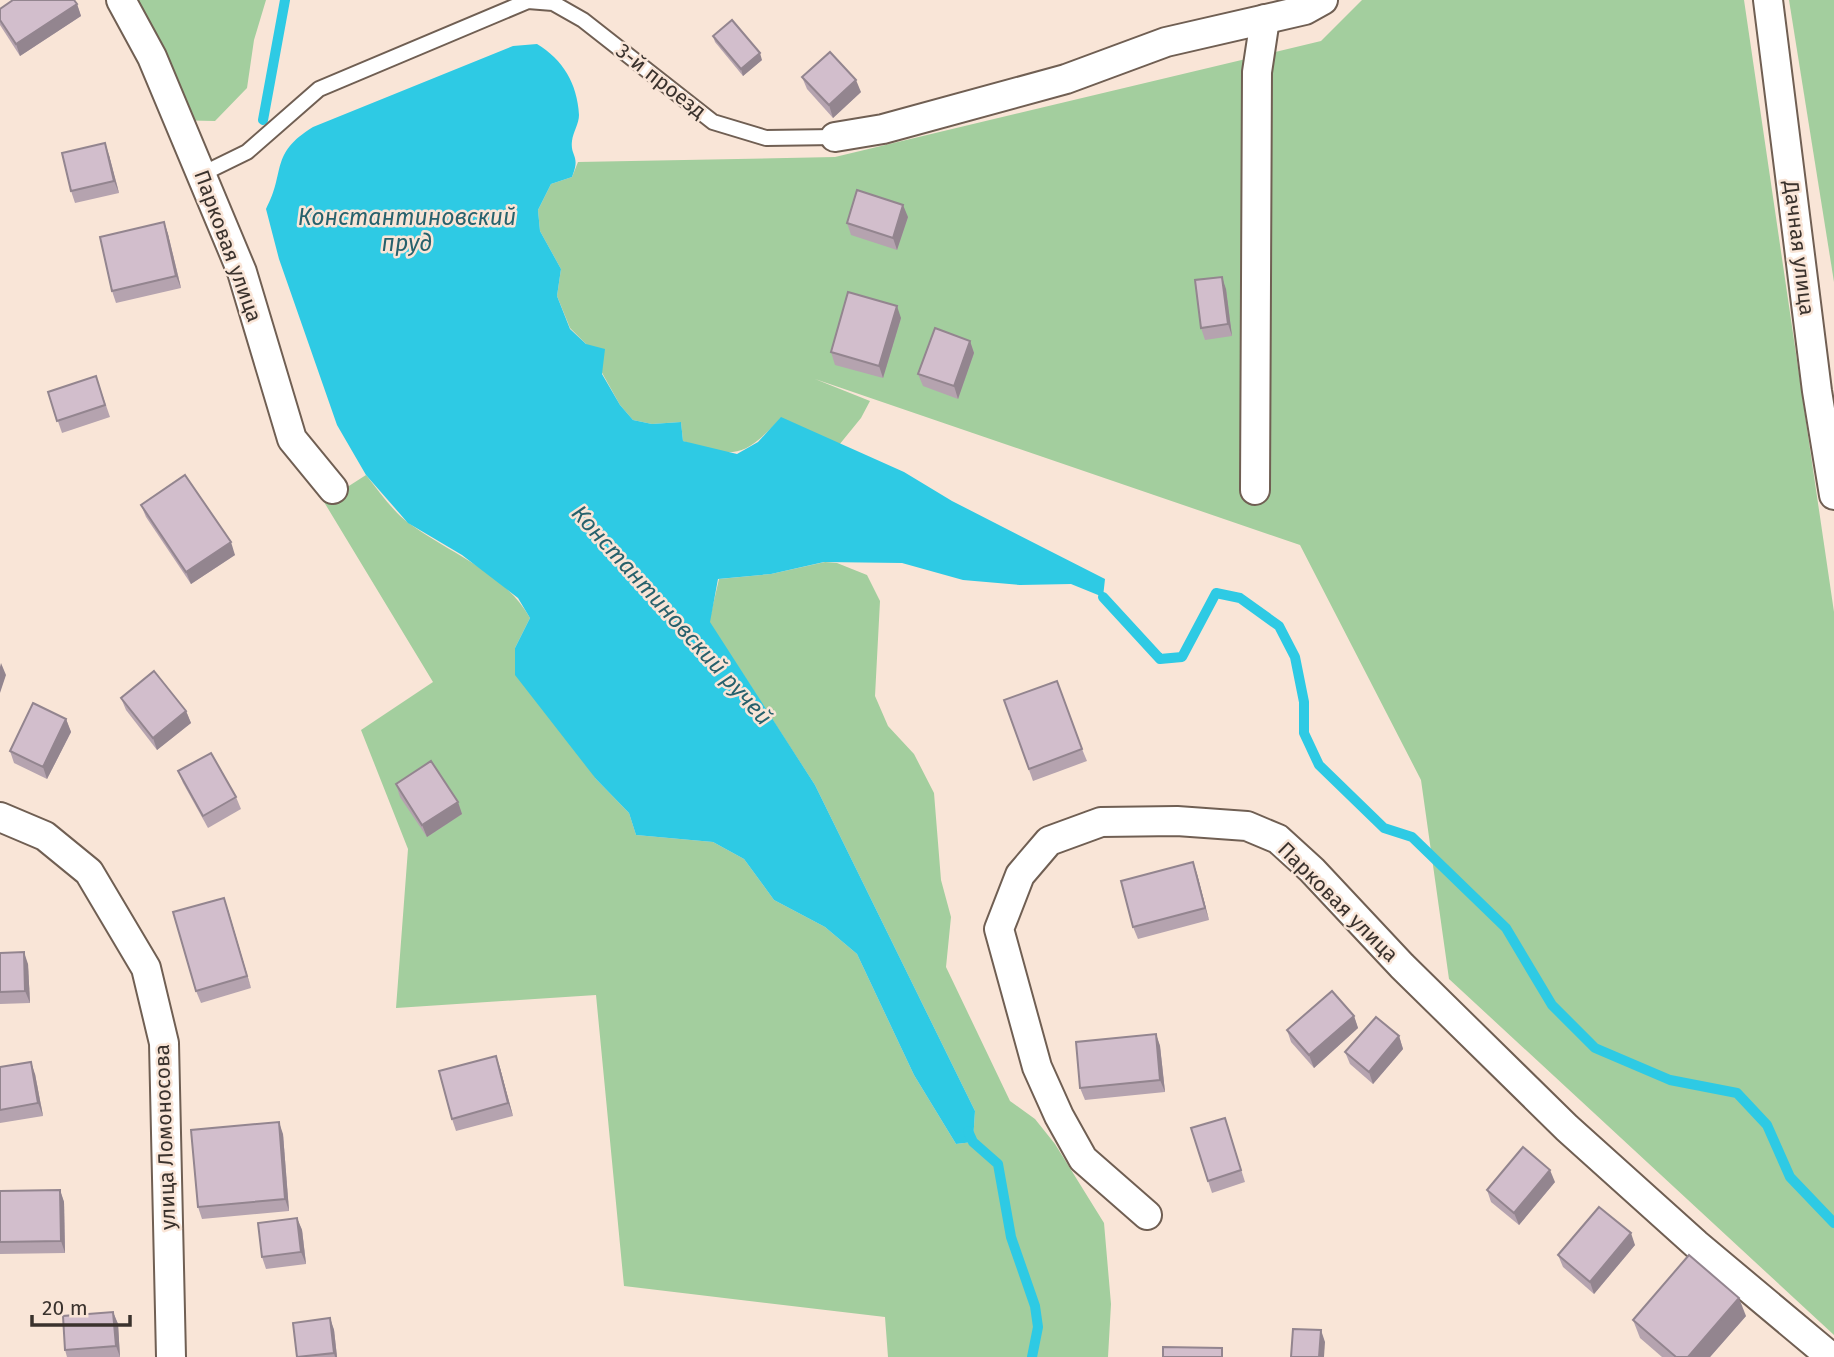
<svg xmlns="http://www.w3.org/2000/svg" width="1834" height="1357" font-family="'Fira Sans',sans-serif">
  <rect width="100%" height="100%" fill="#f9e5d7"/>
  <g fill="#a3ce9e">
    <polygon points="107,0 266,0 254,40 247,88 215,121 165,120"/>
    <path d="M1362,0H1744L1834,612V1335L1449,979L1421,780L1300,545L815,379L870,401L861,418L839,445L781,418C744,457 735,460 683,441L681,422L652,424L633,420L620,405L586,344L570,328L557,296L561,269L540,231L538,210L551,184L572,177L578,162L835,157L1321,41Z"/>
    <polygon points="1789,0 1834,0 1834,282"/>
    <path d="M366,475C379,491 393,512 410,524C451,554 504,572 530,618L515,648L596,779L629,813L636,835L713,842L744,859L774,900L825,927L857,954L914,1075L956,1144L973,1142L975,1111L815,785L709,622L719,579L771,574L825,562L837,563L867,575L880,601L875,696L888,726L914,754L934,793L941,880L951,917L946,967L1010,1101L1035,1119L1055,1144L1104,1223L1111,1304L1108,1357H888L885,1317L624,1286L596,995L396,1008L408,849L361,730L433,682L324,502Z"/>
  </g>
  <path fill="#2ecae4" d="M537,44C563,60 577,83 579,115C579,124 573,132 572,141C570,157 581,155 572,177L551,184L538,210L540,231L561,269L557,296L570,329L586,344L605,349L602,374L620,405L633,420L652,424L681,422L683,441L737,454L758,442L781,417L904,472L952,501L1105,579L1103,597L1071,584L1020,585L963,580L902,563L824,562L771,574L718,579L710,622L815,785L975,1111L973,1142L956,1144L914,1075L857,954L825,927L774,900L744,859L713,842L636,835L629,813L596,779L515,675V648L530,618L518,598L462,555L408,523L366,475L337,425L279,259L266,209C286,172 269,154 313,127L513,46Z"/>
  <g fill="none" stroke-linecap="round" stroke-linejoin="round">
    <g stroke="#2ecae4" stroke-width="10">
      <polyline points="263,120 285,0"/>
      <polyline points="1103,597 1160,659 1182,657 1216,593 1240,598 1279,626 1295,657 1304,702 1304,733 1319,765 1384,828 1412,837 1506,928 1552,1005 1595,1048 1670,1080 1737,1093 1767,1125 1790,1177 1834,1223"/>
      <polyline points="968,1131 973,1142 998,1164 1011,1237 1035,1306 1038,1327 1032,1357"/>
    </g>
    <defs>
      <polyline id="service" points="202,174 247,152 319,89 528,1 553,3 583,20 713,122 766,138 835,137"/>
      <g id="minor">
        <polyline points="121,0 152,57 242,272 292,439 333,489"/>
        <polyline points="1768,0 1817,391 1834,495"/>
        <polyline points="835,137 883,129 1066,79 1166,42 1305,10 1323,0"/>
        <polyline points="1255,490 1257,72 1265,19"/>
        <polyline points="0,817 45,836 89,872 146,968 164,1043 171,1357"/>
        <polyline points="1147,1215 1083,1159 1059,1116 1037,1067 999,929 1020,875 1049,841 1101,822 1177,821 1247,826 1278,839 1312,870 1402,966 1567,1128 1696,1244 1831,1357"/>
      </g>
    </defs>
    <use href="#service" stroke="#705f53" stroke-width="18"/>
    <use href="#minor" stroke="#705f53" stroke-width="32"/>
    <use href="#service" stroke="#fff" stroke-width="14"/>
    <use href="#minor" stroke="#fff" stroke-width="28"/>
  </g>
  <g fill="#b5a3af">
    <polygon points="77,4 81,16 20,56 0,25 0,9"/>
    <polygon points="713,36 762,60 743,76 715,42"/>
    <polygon points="802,77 861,92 833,118 807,89"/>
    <polygon points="109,155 119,193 75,203 71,191"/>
    <polygon points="908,217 897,250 851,235 847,223"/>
    <polygon points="164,222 168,234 181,288 116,303 112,291"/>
    <polygon points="1226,289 1232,336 1205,340 1201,328"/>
    <polygon points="901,318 883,378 835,365 831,352"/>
    <polygon points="970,341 974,353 958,399 923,386 918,374"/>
    <polygon points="96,376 110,417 62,433 48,392"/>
    <polygon points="141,505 235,555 191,584 146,517"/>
    <polygon points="121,698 186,711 191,723 157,750 126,710"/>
    <polygon points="1004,700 1082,749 1087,761 1033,781"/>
    <polygon points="66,719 71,732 47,779 14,763 10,751"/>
    <polygon points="178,771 236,797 241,809 208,828 183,783"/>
    <polygon points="396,784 458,802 462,814 427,837 400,797"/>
    <polygon points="1193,862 1197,874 1209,920 1138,939 1133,927"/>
    <polygon points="228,910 251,988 201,1003 196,991"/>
    <polygon points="0,953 28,964 30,1003 0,1004"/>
    <polygon points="1354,1016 1358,1028 1314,1068 1291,1042 1287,1030"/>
    <polygon points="1156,1034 1160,1046 1165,1092 1085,1100 1080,1088"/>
    <polygon points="1399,1036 1403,1049 1373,1084 1350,1064 1345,1052"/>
    <polygon points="496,1056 500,1068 513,1116 456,1131 452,1119"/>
    <polygon points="0,1067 35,1074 43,1116 0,1123"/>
    <polygon points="1225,1118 1245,1182 1212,1193 1208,1181"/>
    <polygon points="283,1134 289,1211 202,1219 198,1207"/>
    <polygon points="1555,1182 1519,1225 1491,1202 1487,1190"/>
    <polygon points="60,1190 64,1202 65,1253 0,1254 0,1191"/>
    <polygon points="297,1218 302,1230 306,1264 266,1269 262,1257"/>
    <polygon points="1635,1245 1594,1294 1563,1267 1558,1255"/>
    <polygon points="113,1312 118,1324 120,1357 67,1357 65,1350"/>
    <polygon points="1746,1316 1710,1357 1662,1357 1640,1338 1633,1320"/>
    <polygon points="330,1318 334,1330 337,1357 297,1357"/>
  </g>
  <g fill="#93858f">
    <polygon points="77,4 81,16 20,56 16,44"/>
    <polygon points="760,53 762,60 743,76 741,69"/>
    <polygon points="856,80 861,92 833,118 829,105"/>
    <polygon points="105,143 109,155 119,193 114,181"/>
    <polygon points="903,205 908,217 897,250 893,238"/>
    <polygon points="164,222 168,234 181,288 176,276"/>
    <polygon points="1222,277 1226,289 1232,336 1228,324"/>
    <polygon points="897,306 901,318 883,378 879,366"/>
    <polygon points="970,341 974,353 958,399 954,386"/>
    <polygon points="231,542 235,555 191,584 186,572"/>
    <polygon points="1,663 6,675 0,693 0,667"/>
    <polygon points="186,711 191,723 157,750 153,738"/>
    <polygon points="66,719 71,732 47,779 43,767"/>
    <polygon points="458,802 462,814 427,837 422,825"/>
    <polygon points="1193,862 1197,874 1209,920 1205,908"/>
    <polygon points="224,898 228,910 251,988 247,976"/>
    <polygon points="24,952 28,964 30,1003 25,991"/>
    <polygon points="1354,1016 1358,1028 1314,1068 1309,1055"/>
    <polygon points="1156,1034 1160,1046 1165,1092 1160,1080"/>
    <polygon points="1399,1036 1403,1049 1373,1084 1369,1072"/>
    <polygon points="496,1056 500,1068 513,1116 508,1103"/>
    <polygon points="31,1062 35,1074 43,1116 38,1103"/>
    <polygon points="279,1122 283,1134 289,1211 285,1199"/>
    <polygon points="1550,1170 1555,1182 1519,1225 1514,1213"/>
    <polygon points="60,1190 64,1202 65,1253 61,1241"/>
    <polygon points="297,1218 302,1230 306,1264 301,1252"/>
    <polygon points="1631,1233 1635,1245 1594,1294 1590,1282"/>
    <polygon points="1739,1298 1746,1316 1710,1357 1688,1357"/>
    <polygon points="113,1312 118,1324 120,1357 116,1346"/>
    <polygon points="330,1318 334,1330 337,1357 335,1357 334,1353"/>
    <polygon points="1321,1330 1325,1342 1324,1357 1319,1357"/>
  </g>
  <g fill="#d2becc" stroke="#93858f" stroke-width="2">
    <polygon points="13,0 74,0 77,4 16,44 0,20 0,9"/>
    <polygon points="732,20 760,53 741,69 713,36"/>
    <polygon points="830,52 856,80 829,105 802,77"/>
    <polygon points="105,143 114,181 71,191 62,153"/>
    <polygon points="857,190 903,205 893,238 847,223"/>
    <polygon points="164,222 176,276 112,291 100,237"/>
    <polygon points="1222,277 1228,324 1201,328 1195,280"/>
    <polygon points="848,292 897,306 879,366 831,352"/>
    <polygon points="935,328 970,341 954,386 918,374"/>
    <polygon points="96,376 105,405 57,421 48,392"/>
    <polygon points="185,475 231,542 186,572 141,505"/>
    <polygon points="154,671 186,711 153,738 121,698"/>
    <polygon points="1057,681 1082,749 1029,769 1004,700"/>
    <polygon points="33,703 66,719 43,767 10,751"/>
    <polygon points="211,753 236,797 203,816 178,771"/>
    <polygon points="431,761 458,802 422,825 396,784"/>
    <polygon points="1193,862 1205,908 1133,927 1121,881"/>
    <polygon points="224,898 247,976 196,991 173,912"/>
    <polygon points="24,952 25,991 0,992 0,953"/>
    <polygon points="1332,991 1354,1016 1309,1055 1287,1030"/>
    <polygon points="1376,1017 1399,1036 1369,1072 1345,1052"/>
    <polygon points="1156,1034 1160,1080 1080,1088 1076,1042"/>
    <polygon points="496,1056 508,1103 452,1119 439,1071"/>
    <polygon points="31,1062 38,1103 0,1110 0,1067"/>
    <polygon points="1225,1118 1241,1170 1208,1181 1191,1128"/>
    <polygon points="279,1122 285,1199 198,1207 191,1130"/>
    <polygon points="1523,1147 1550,1170 1514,1213 1487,1190"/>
    <polygon points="60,1190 61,1241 0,1242 0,1191"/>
    <polygon points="1599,1207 1631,1233 1590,1282 1558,1255"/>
    <polygon points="297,1218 301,1252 262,1257 258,1223"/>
    <polygon points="1689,1255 1739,1298 1688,1357 1676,1357 1633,1320"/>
    <polygon points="113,1312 116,1346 65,1350 63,1316"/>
    <polygon points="330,1318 334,1353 297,1357 293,1323"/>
    <polygon points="1293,1329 1321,1330 1319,1357 1291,1357"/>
    <polygon points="1163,1347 1222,1348 1222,1357 1163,1357"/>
  </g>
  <g text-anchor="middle" stroke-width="5" stroke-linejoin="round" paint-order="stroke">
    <g font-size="21" fill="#3a322d" stroke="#f9e5d7">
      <text transform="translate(661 81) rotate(38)" y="7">3-й проезд</text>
      <text transform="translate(228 246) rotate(70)" y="7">Парковая улица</text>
      <text transform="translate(1799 248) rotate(83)" y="7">Дачная улица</text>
      <text transform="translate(1338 902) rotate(45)" y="7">Парковая улица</text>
      <text transform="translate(165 1137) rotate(-92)" y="7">улица Ломоносова</text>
    </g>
    <g font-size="23" font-style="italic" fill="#27616c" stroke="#f9e5d7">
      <text x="407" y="225">Константиновский<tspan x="407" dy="26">пруд</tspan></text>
      <text transform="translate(672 615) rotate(48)" y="8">Константиновский ручей</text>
    </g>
  </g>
  <path d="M32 1315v10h98v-10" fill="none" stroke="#3a322d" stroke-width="3.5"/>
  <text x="42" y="1315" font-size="21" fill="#3a322d" stroke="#f9e5d7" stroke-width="5" paint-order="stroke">20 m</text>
</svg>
